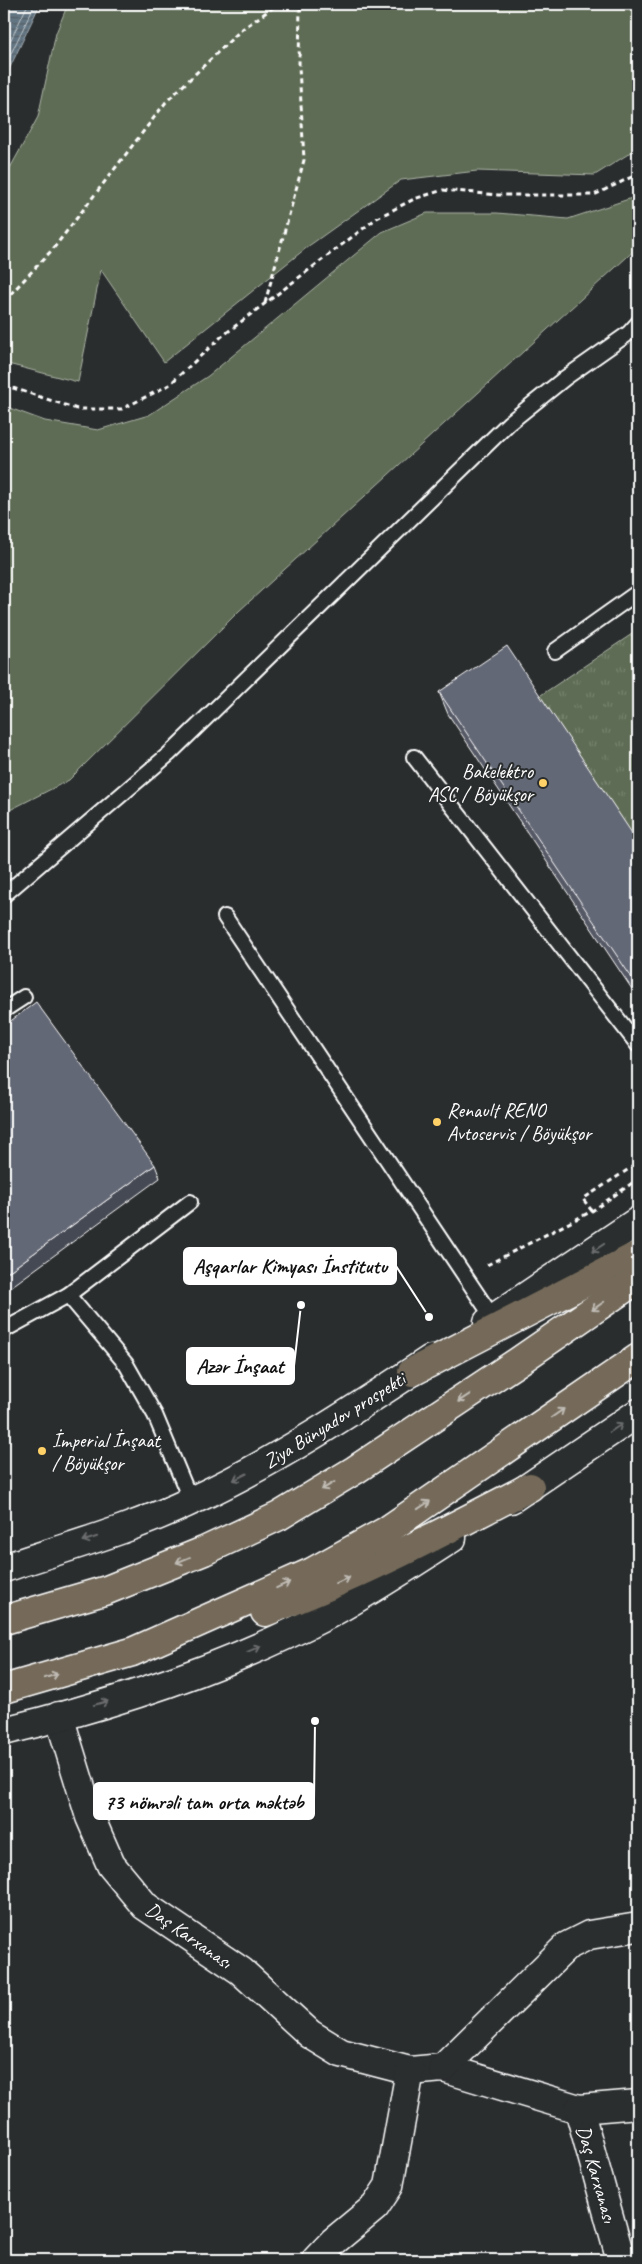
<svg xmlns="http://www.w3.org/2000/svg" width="642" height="2264" font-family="Caveat,sans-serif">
  <defs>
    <pattern id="park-tufts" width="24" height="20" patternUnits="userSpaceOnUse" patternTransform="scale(1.25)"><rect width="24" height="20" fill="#5e6c54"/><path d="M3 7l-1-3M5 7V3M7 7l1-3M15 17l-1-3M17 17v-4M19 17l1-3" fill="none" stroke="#76826e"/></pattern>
    <pattern id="water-rules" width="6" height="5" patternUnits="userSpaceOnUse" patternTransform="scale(1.25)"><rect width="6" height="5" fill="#627582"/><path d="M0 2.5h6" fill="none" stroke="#565e64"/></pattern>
  </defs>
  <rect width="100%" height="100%" fill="#2a2d2e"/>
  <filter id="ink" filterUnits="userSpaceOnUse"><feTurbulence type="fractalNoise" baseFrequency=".02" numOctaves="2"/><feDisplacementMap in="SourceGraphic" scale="10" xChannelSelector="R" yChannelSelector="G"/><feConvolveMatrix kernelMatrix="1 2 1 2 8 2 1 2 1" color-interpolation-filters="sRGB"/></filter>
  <g filter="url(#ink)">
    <g fill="#5e6c54" stroke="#aeb6aa">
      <polygon points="68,4 638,4 638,148 595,175 477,171 401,180 310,245 164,362 101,270 78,382 4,363 4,179 38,117 56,33"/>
      <polygon points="638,196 638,247 239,611 69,780 4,813 4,406 45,421 98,430 149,415 208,376 382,232 427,213 497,213 568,219"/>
    </g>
    <polygon fill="url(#park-tufts)" stroke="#aeb6aa" points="638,630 638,852 535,699"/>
    <polygon fill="url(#water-rules)" stroke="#a1acb4" points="4,4 40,4 4,80"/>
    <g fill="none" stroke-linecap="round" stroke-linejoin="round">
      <g stroke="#c0c8cd" stroke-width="1">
        <polyline points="4,54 28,4"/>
        <polyline points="4,68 35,4"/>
      </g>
      <defs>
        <g id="service">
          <polyline points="555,651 638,592"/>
          <polyline points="414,757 638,1045"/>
          <polyline points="4,895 169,754 509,423 565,378 629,333 638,323"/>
          <polyline points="225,917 493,1318"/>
          <polyline points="4,1010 24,997"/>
          <polyline points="68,1295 126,1364 155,1415 191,1501"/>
          <polyline points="4,1330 68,1295 190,1202"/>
        </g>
        <g id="minor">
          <polyline points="59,1716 90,1817 111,1865 145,1906 241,1971 310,2034 341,2053 410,2071 443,2068 579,2109 621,2260"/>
          <polyline points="443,2068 567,1946 589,1935 638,1927"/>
          <polyline points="579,2109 638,2104"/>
          <polyline points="316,2260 334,2241 375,2207 389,2186 410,2071"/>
        </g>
        <g id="secondary">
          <polyline points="488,1322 638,1221"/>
          <polyline points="511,1499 638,1413"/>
          <path d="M4,1568C67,1547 133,1529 193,1500C277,1461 354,1410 431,1359"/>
          <path d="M4,1731C116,1704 227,1667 329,1614C371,1591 412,1564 452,1538"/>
        </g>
        <g id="primary">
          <polyline points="412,1372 638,1255"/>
          <path d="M265,1612C357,1578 443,1532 530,1487"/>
          <polyline points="4,1620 107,1590 204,1551 279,1516 355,1470 519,1361 638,1279"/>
          <polyline points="4,1689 132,1652 312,1572 386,1531 638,1358"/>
        </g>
      </defs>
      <use href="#service" stroke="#fff" stroke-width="18"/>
      <use href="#minor" stroke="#fff" stroke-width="31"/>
      <use href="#secondary" stroke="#fff" stroke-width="31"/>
      <use href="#primary" stroke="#fff" stroke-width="31"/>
      <g stroke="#fff" stroke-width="3" stroke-dasharray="5 4" stroke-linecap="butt">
        <polyline points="4,301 53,249 166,102 241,30 278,4"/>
        <polyline points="265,303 304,160 299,66 300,4"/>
        <polyline points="4,385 77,409 122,409 169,385 221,337 377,218 414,199 443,190 498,195 594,195 638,174"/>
        <polyline points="592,1211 583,1199 638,1163"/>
        <polyline points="487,1265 592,1211 638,1179"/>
      </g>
      <use href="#service" stroke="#2a2d2e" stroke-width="14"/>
      <use href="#minor" stroke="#2a2d2e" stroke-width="28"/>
      <use href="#secondary" stroke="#2a2d2e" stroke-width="28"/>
      <use href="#primary" stroke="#746a5a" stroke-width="28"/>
    </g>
    <polygon fill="#555965" stroke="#fff" points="439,692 638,842 638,998 448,714"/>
    <polygon fill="#454853" stroke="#fff" points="155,1165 160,1178 4,1292 4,1275"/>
    <g fill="#636776" stroke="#fff">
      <polygon points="507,646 638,842 638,987 439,692"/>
      <polygon points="36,1002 155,1165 4,1275 4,1026"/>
    </g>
    <defs><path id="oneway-shaft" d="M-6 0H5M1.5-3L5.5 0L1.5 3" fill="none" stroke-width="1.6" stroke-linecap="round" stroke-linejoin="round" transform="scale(1.25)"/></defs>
    <g stroke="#6a6c6d">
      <use href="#oneway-shaft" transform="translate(598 1248) rotate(146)"/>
      <use href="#oneway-shaft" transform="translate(616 1428) rotate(-34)"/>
      <use href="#oneway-shaft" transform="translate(240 1477) rotate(153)"/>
      <use href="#oneway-shaft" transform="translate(90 1539) rotate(162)"/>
      <use href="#oneway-shaft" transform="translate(254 1649) rotate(-23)"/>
      <use href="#oneway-shaft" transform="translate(101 1703) rotate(-16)"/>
    </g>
    <g stroke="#c0bcb5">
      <use href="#oneway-shaft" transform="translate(598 1306) rotate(145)"/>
      <use href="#oneway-shaft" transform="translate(464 1398) rotate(147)"/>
      <use href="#oneway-shaft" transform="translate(558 1413) rotate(-35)"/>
      <use href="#oneway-shaft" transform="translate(328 1486) rotate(149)"/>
      <use href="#oneway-shaft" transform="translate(424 1505) rotate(-34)"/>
      <use href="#oneway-shaft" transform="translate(183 1560) rotate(158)"/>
      <use href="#oneway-shaft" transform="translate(343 1580) rotate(-24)"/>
      <use href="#oneway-shaft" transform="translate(283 1585) rotate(-25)"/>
      <use href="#oneway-shaft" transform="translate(51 1676) rotate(-17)"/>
    </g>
  </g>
  <g fill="#ffd166" stroke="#2a2d2e" stroke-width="2">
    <circle cx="543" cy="783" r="5"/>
    <circle cx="437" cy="1122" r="5"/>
    <circle cx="42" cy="1451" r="5"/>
  </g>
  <g text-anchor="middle" stroke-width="4" stroke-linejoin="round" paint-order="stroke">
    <g font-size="20" fill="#fff" stroke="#2a2d2e" text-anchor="start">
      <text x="533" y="778" text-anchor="end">Bakelektro<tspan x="533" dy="23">ASC / Böyükşor</tspan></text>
      <text x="447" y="1117">Renault RENO<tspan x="447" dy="23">Avtoservis / Böyükşor</tspan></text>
      <text x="52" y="1447">İmperial İnşaat<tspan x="52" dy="23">/ Böyükşor</tspan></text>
    </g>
    <g font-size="20" fill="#fff" stroke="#2a2d2e">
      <text transform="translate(334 1420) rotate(-32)" y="7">Ziya Bünyadov prospekti</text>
      <text transform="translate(189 1935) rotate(35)" y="7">Daş Karxanası</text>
      <text transform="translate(597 2174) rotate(74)" y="7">Daş Karxanası</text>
    </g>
  </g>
  <path fill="none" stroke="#fff" stroke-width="2" d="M429 1317L396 1266M301 1305L294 1366M315 1721L314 1801"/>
  <g fill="#fff" stroke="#2a2d2e" stroke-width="2">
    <circle cx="429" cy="1317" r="5"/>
    <circle cx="301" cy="1305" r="5"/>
    <circle cx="315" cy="1721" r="5"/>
  </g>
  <g fill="#fff" stroke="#fff" stroke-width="2">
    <rect x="184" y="1248" width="212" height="36" rx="5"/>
    <rect x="187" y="1348" width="107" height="36" rx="5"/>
    <rect x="94" y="1783" width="220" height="36" rx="5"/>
  </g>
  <g font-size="21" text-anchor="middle" font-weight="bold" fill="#111">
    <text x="290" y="1273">Aşqarlar Kimyası İnstitutu</text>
    <text x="240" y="1373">Azər İnşaat</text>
    <text x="204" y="1809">73 nömrəli tam orta məktəb</text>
  </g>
  <rect width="642" height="2264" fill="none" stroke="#2a2d2e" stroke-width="20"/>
  <rect x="10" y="10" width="622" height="2244" fill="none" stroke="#fff" stroke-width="2" filter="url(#ink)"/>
</svg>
